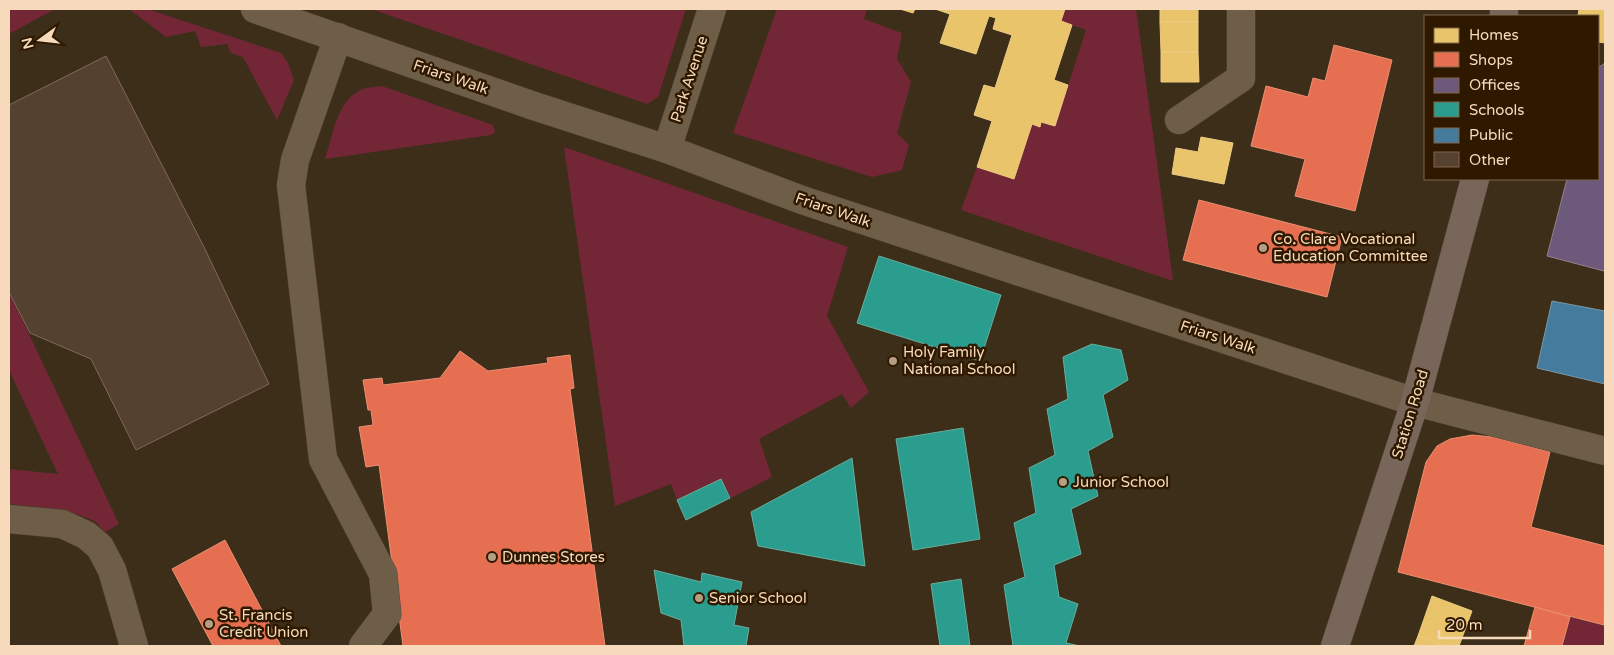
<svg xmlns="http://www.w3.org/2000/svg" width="1614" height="655" font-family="'Varela Round',sans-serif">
  <rect width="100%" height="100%" fill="#3d2e1a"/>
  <g fill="#732736">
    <polygon points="9,9 55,9 9,34"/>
    <polygon points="129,9 147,9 281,53 288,63 294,80 277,120 243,57 231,53 227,44 201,47 195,31 166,37"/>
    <polygon points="371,9 686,9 658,97 647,104"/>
    <polygon points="777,9 867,9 864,19 902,33 897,59 911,82 897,133 909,145 902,170 872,177 733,133"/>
    <polygon points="1065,9 1136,9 1173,281 961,210 977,167 1032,124 1041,122 1055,126 1086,30 1061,21"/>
    <path d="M382,86L493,125L495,132L491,135L325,159C333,135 337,99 363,89C369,87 376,87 382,86Z"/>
    <polygon points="564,147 848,247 827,316 869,392 851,408 842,394 759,439 772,477 731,498 721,479 677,500 671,484 615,506"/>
    <path d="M9,292L119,524L105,532C101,529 98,523 94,521C68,508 37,507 9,504V469L58,474L9,370Z"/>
    <polygon points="1570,617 1605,626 1605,646 1563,646"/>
  </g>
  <g fill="#e9c46a" stroke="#edcb82">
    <polygon points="900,9 915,9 913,13"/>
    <polygon points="935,9 1065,9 1061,21 1072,25 1054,80 1068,85 1055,126 1041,122 1040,127 1032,124 1014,179 977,167 992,121 974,115 984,85 995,88 1012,35 993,29 996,18 989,16 976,54 940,43 950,14"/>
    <rect x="1160" y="9" width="38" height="13"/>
    <polygon points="1579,9 1605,9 1605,43 1598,42 1598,16 1578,16"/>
    <polygon points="1160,22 1198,22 1198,52 1161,52"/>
    <polygon points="1161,52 1198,52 1199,82 1161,82"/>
    <polygon points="1201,137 1233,143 1224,184 1172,174 1176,148 1198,152"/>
    <polygon points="1432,596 1472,611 1459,646 1446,646 1418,636"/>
    <polygon points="1418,636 1446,646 1414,646"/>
  </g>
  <g fill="#e76f51" stroke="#ec8f71">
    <polygon points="1334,45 1392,60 1355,211 1295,196 1305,159 1251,146 1266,86 1308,97 1313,78 1325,81"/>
    <polygon points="1199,200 1342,237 1327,297 1183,260"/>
    <polygon points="460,351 488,371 548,363 547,358 570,355 574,388 570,389 605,646 403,646 379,465 366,467 359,427 373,425 371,410 368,410 363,380 382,378 383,385 440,378"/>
    <polygon points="1472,435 1493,437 1550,452 1531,527 1605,546 1604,625 1398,572 1426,462 1437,446 1450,439"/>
    <polygon points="225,540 281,646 213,646 172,569"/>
    <polygon points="1535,607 1570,617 1562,646 1524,646"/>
  </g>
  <polygon fill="#6d597a" stroke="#96808e" points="1605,63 1605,268 1604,271 1547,256 1567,179 1598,179 1598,68"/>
  <g fill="#2a9d8f" stroke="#67af9c">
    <polygon points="879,256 1001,295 980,361 857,323"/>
    <polygon points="1092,344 1121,350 1128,380 1103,395 1113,437 1088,451 1098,496 1071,509 1081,554 1054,565 1059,597 1078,604 1066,643 1080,646 1013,646 1004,585 1025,577 1014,523 1036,513 1029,468 1055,455 1047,409 1068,399 1063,357"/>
    <polygon points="963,428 980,539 913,550 896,439"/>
    <polygon points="852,458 865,566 758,546 751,512"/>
    <polygon points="721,479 730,498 686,520 677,500"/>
    <polygon points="654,570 701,582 702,573 742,582 734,625 749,628 746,646 684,646 681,620 661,613"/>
    <polygon points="961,579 970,646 940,646 931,584"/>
  </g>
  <polygon fill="#457b9d" stroke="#7a98a6" points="1552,301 1605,311 1605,384 1537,368"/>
  <polygon fill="#554130" stroke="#7f6a59" points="106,56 204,247 269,384 136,450 91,359 30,333 9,292 9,105"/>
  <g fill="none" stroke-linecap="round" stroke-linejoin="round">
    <defs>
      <g id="minor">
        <polyline points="255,9 534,106 667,149 802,200 1415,402 1605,451"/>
        <polyline points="338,37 295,160 291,185 323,459 383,574 387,614 363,646"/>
        <polyline points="1179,120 1241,78 1241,9"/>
        <polyline points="667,149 712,9"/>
        <polyline points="9,519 62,524 86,535 100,547 112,570 134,646"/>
      </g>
      <g id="major">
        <polyline points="1504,16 1504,9"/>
        <polyline points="1335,646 1415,402 1475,179"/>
      </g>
    </defs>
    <use href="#minor" stroke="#584a3a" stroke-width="29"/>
    <use href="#major" stroke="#584a3a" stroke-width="29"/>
    <use href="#minor" stroke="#6f5e47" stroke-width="28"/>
    <use href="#major" stroke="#78665a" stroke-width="28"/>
  </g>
  <g fill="#b59e83" stroke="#2e1900" stroke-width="2">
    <circle cx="1263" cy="248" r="5"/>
    <circle cx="893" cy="361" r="5"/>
    <circle cx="1063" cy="482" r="5"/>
    <circle cx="492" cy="557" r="5"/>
    <circle cx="699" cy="598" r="5"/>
    <circle cx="209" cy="624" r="5"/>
  </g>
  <g text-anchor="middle" stroke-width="5" stroke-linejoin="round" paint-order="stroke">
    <g font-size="15" fill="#f6dabb" stroke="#2e1900">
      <text transform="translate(451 77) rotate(19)" y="5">Friars Walk</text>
      <text transform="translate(689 79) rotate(-72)" y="5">Park Avenue</text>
      <text transform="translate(833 210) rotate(19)" y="5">Friars Walk</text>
      <text transform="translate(1218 337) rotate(18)" y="5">Friars Walk</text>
      <text transform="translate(1410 414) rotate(-73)" y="5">Station Road</text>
    </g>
    <g font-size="15" fill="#f6dabb" stroke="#2e1900" text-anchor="start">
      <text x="1273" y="244">Co. Clare Vocational<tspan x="1273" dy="17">Education Committee</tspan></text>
      <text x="903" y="357">Holy Family<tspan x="903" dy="17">National School</tspan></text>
      <text x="1073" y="487">Junior School</text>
      <text x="502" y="562">Dunnes Stores</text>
      <text x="709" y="603">Senior School</text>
      <text x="219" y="620">St. Francis<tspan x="219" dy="17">Credit Union</tspan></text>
    </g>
  </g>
  <rect width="1614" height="655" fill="none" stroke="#f6dabb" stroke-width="20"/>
  <rect x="1424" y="15" width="175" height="165" fill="#2e1900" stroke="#7e664b"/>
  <rect x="1434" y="28" width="25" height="15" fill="#e9c46a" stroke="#7e664b"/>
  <text x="1469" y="40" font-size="15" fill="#f6dabb">Homes</text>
  <rect x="1434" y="52" width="25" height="15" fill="#e76f51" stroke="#7e664b"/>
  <text x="1469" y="65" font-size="15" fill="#f6dabb">Shops</text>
  <rect x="1434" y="78" width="25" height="15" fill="#6d597a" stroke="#7e664b"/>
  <text x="1469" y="90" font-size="15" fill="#f6dabb">Offices</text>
  <rect x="1434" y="102" width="25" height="15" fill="#2a9d8f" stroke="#7e664b"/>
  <text x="1469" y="115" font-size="15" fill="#f6dabb">Schools</text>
  <rect x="1434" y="128" width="25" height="15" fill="#457b9d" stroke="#7e664b"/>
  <text x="1469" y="140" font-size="15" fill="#f6dabb">Public</text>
  <rect x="1434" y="152" width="25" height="15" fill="#554130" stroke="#7e664b"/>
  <text x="1469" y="165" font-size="15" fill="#f6dabb">Other</text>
  <g transform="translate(40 40) rotate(255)" stroke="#2e1900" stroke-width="4" paint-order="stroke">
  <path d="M0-4L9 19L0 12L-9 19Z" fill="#f6dabb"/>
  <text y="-8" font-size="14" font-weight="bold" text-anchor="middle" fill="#f6dabb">N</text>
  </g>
  <path d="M1439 630v8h91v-8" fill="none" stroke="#f6dabb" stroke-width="2.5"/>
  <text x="1446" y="630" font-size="15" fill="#f6dabb" stroke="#2e1900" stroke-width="4" paint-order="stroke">20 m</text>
</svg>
